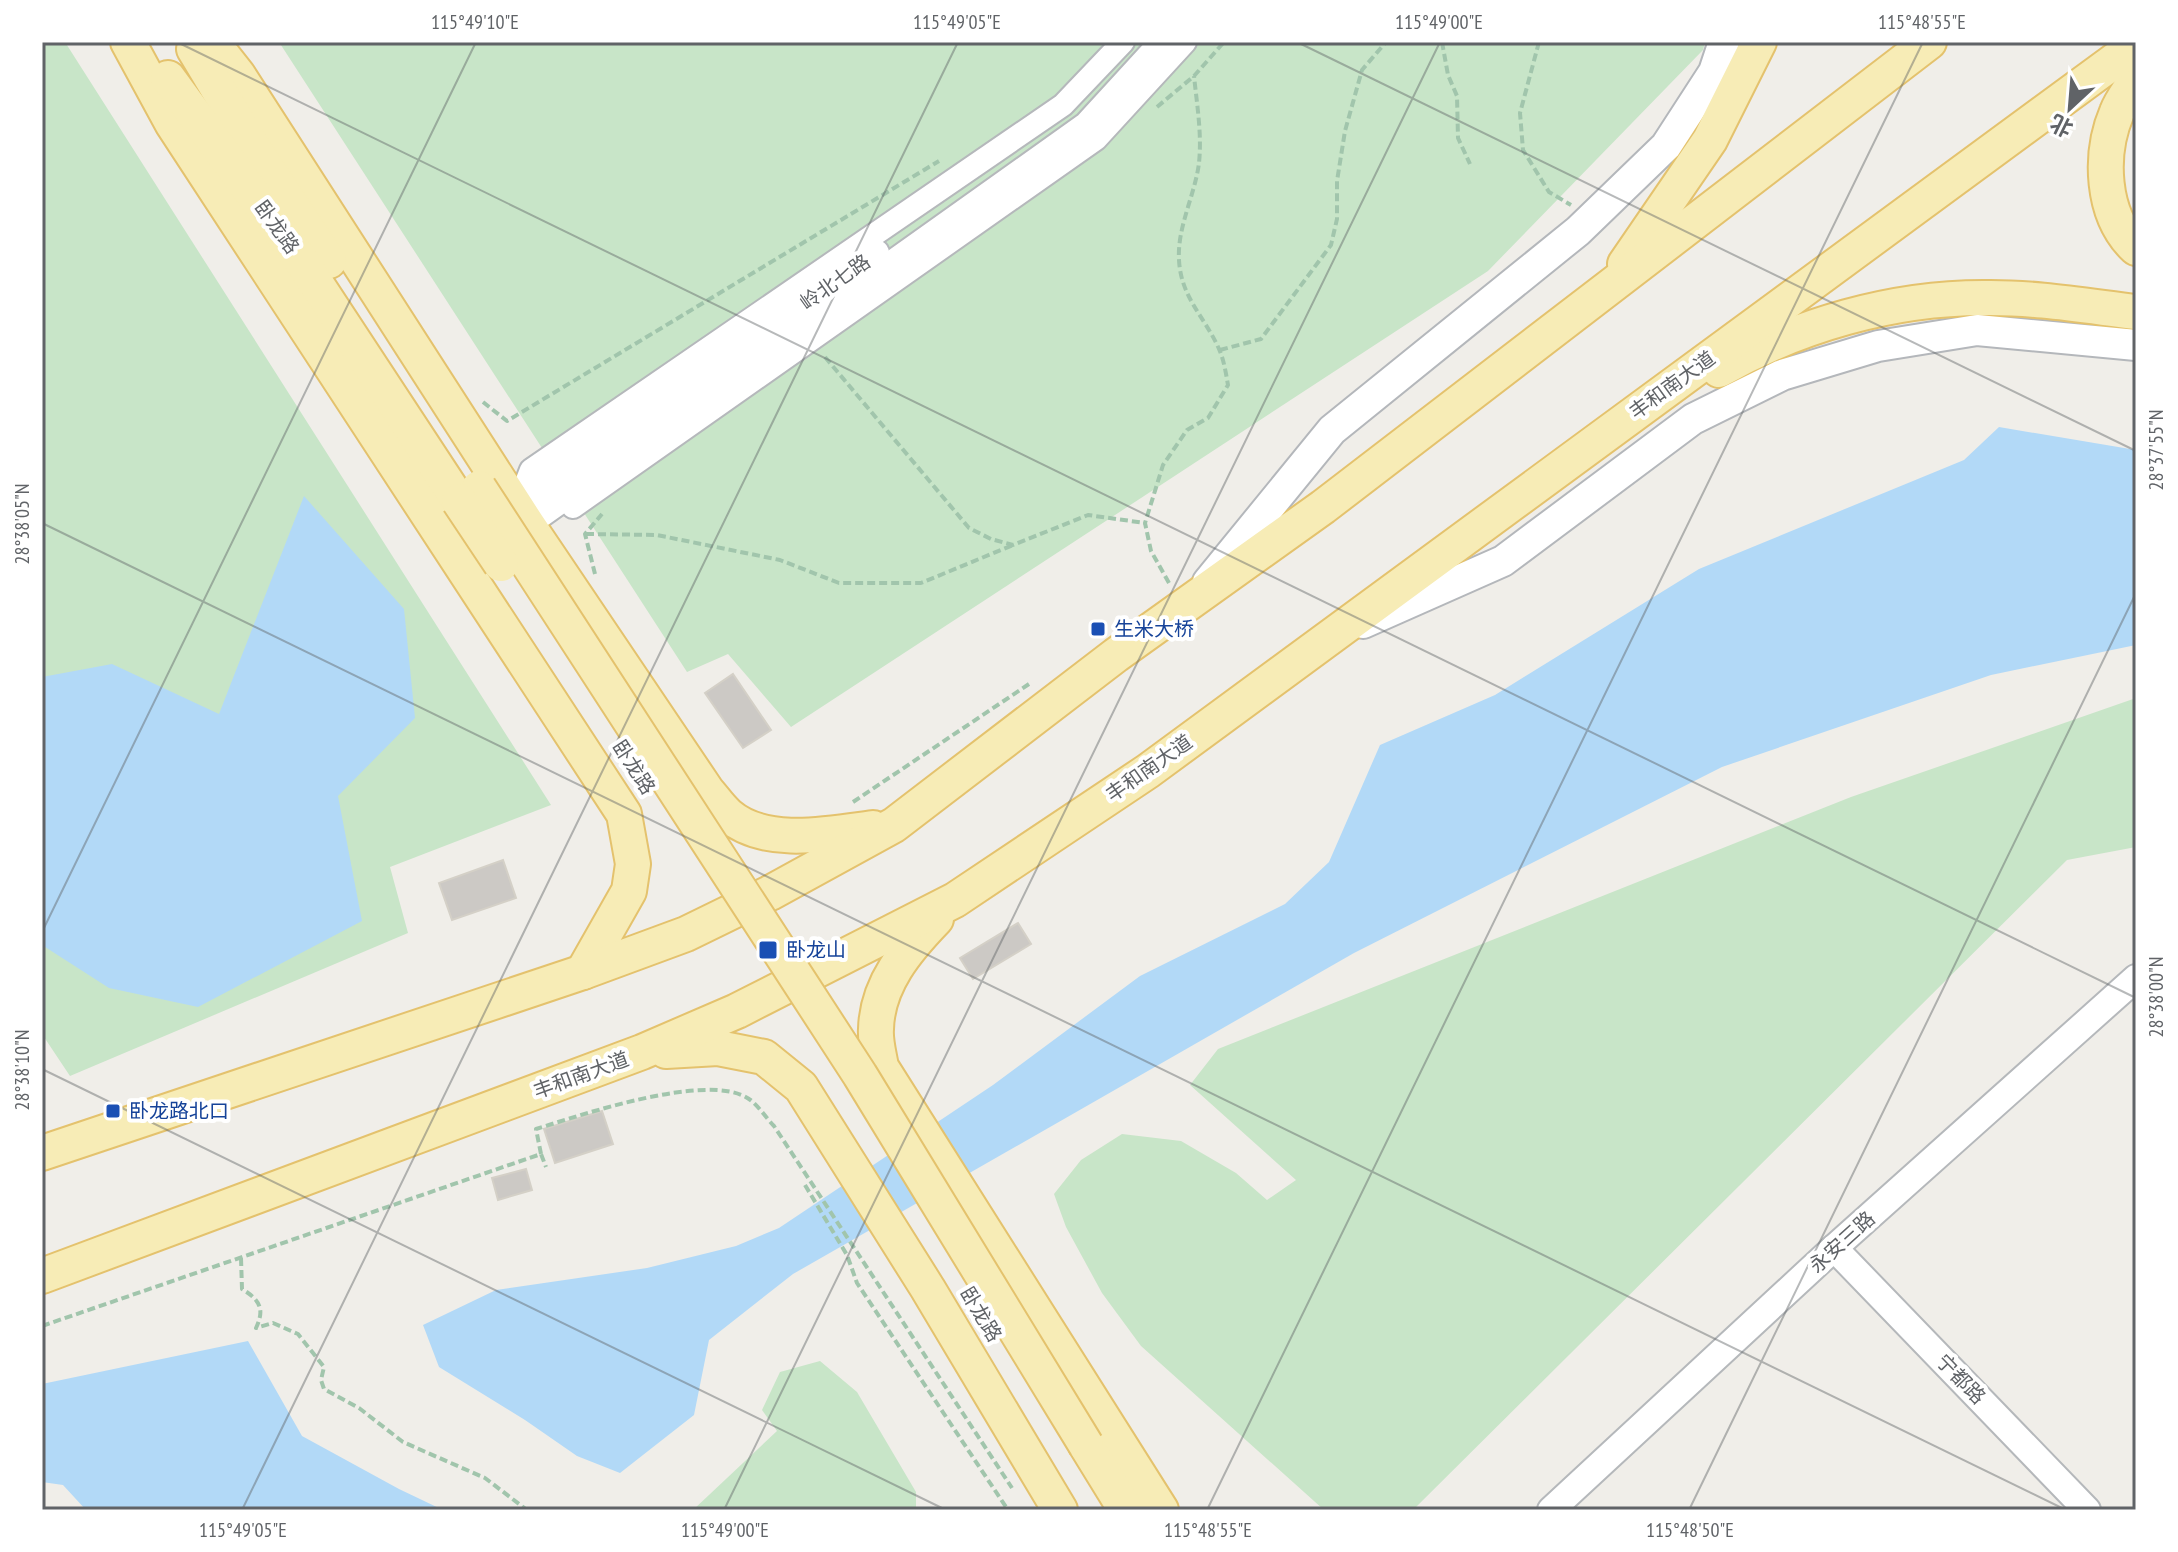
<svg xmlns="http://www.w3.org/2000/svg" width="2178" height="1552" font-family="'PT Sans Narrow','Noto Sans SC',sans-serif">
  <rect width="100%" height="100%" fill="#f0eee9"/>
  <g fill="#c8e5c8">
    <polygon points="42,42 65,42 551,805 390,867 408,933 70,1076 42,1034"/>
    <polygon points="279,42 1705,42 1703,50 1488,271 791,727 728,654 687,672"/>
    <polygon points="2136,698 2136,847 2067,860 1413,1510 1324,1510 1141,1346 1102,1293 1066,1227 1054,1194 1081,1160 1122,1134 1181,1141 1236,1173 1267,1200 1296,1180 1190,1085 1218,1049 1851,797"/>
    <polygon points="820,1361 857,1392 916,1492 916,1510 693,1510 777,1431 762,1410 780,1372"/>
  </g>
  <g fill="#b2d9f7">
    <polygon points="1999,427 2136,450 2136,645 1991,675 1722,767 1354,953 793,1274 709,1340 694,1415 620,1473 577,1456 525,1420 439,1367 423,1325 496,1290 647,1268 736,1246 779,1228 993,1085 1140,976 1285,904 1329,862 1380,745 1495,695 1699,569 1964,460"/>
    <polygon points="304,496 404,609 415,718 338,796 362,921 198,1007 109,988 42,945 42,677 112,664 219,714"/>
    <polygon points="248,1341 302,1436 399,1489 443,1510 86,1510 63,1485 42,1482 42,1384"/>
  </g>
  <g fill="#ccc9c5" stroke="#d4d0c7" stroke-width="2">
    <polygon points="733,674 771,730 743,748 705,693"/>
    <polygon points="503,860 516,898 452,920 439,883"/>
    <polygon points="1018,923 1031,944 973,979 960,958"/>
    <polygon points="602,1111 613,1144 555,1163 544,1129"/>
    <polygon points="526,1169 532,1190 498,1200 492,1178"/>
  </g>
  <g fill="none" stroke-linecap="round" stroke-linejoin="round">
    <defs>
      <g id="minor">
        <polyline points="517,506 531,470 1063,105 1123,42"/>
        <polyline points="573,507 1096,139 1185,42"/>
      </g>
      <g id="tertiary">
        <polyline points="517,506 876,253"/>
        <polyline points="527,524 1087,125 1163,42"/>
        <polyline points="1834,1248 2087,1510"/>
        <polyline points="1551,1510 1834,1248 2136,978"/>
      </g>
      <g id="secondary">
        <polyline points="1208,582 1332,430 1578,231 1666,146 1714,72 1724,42"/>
        <polyline points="1363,623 1503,561 1693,419 1782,375 1878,346 1977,330 2136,345"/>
      </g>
      <g id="primary">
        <polyline points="128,42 172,123 624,814 633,864 629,891 583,972"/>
        <path d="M212,42L238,75L527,524L707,791C714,799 720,808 728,815C765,847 829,834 873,828"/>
        <polyline points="194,49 251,144 329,261"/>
        <polyline points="168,78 298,256 459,501"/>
        <path d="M2136,80C2130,90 2121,101 2117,112C2099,154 2101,215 2136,248"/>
        <polyline points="1625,264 1710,140 1759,42"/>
        <path d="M1719,370C1798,325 1892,298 1983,298C2034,297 2086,306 2136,312"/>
        <path d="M936,919C907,949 877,984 876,1029C875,1041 879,1055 881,1067L1161,1510"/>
        <polyline points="666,1051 718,1048 764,1057 801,1087 928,1289 1060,1510"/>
        <polyline points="42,1153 583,972 686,934 770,893 894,825 1116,655 1323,507 1929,42"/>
        <polyline points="42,1276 642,1052 737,1011 955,900 1148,771 2136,45"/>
        <polyline points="1086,1445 1126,1510"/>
      </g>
    </defs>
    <use href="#minor" stroke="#b5b8bb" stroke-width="26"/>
    <use href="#tertiary" stroke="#b5b8bb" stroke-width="30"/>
    <use href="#secondary" stroke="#b4b7bb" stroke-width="34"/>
    <use href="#primary" stroke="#e4c26d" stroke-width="38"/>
    <g stroke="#a1c5ac" stroke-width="4" stroke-dasharray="8 4" stroke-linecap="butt">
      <polyline points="1442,42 1448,75 1457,96 1458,138 1470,164"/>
      <polyline points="1539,42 1520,113 1523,150 1549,192 1571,205"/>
      <polyline points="1157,107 1194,76 1224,42"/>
      <polyline points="1220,350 1261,339 1331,245 1337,219 1337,181 1345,131 1362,70 1386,42"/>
      <polyline points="825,357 969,528 991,539 1013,545 1088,515 1145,523"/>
      <polyline points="483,402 507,421 939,161"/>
      <polyline points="586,534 657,535 780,560 839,583 921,583 1013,545"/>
      <polyline points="595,574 585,534 602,514"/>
      <path d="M1169,583L1151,551L1145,523L1163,465L1187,430L1208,418L1228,385C1226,374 1224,360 1219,349C1205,317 1181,298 1179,260C1177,227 1195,195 1199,163C1202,134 1197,105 1194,76"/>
      <polyline points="853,802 1029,684"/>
      <path d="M541,1154L536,1129C581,1115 709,1071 749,1099C758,1105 766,1118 774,1126L1012,1488"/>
      <polyline points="805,1185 847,1255 857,1283 1008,1510"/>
      <path d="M241,1258L242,1289C260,1300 265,1309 256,1328L273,1323L298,1334L324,1367L321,1380L324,1389L359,1408L403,1442L485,1478L527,1510"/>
      <polyline points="42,1326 541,1154 546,1167"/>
      <polyline points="42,1509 59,1510"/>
    </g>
    <use href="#minor" stroke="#fff" stroke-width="22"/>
    <use href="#tertiary" stroke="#fff" stroke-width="26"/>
    <use href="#secondary" stroke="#fff" stroke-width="30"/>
    <use href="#primary" stroke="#f7ecb6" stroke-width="34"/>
    <defs>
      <g id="primary-bridge">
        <polyline points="479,488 860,1075 1086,1445"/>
        <polyline points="459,501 501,564"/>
      </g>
    </defs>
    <use href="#primary-bridge" stroke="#e4c26d" stroke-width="38" stroke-linecap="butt"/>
    <use href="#primary-bridge" stroke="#f7ecb6" stroke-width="34"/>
  </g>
  <path fill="none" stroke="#606367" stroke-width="2" stroke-opacity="0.45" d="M177,42L2136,998M1297,42L2136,451M42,523L2066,1510M42,932L476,42M42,1069L946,1510M242,1510L958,42M724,1510L1440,42M1207,1510L1923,42M1689,1510L2136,593"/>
  <g fill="#1a4fb4" stroke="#fff" stroke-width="3">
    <rect x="1090" y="621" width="16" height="16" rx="4"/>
    <rect x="758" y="940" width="20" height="20" rx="4"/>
    <rect x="105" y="1103" width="16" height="16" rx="4"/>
  </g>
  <g text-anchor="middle" stroke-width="8" stroke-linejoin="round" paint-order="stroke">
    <g font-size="20" fill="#606367" stroke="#fff">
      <text transform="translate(277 227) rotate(54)" y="7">卧龙路</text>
      <text transform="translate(835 282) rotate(-35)" y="7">岭北七路</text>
      <text transform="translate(1672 385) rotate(-36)" y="7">丰和南大道</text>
      <text transform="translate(634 767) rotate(57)" y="7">卧龙路</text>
      <text transform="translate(1149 768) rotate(-35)" y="7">丰和南大道</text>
      <text transform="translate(581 1075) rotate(-20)" y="7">丰和南大道</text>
      <text transform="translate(1842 1242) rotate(-42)" y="7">永安三路</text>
      <text transform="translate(981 1314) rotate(59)" y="7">卧龙路</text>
      <text transform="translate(1961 1379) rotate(46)" y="7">宁都路</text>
    </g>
    <g font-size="20" fill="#164399" stroke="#fff" text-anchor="start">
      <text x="1114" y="636">生米大桥</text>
      <text x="786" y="957">卧龙山</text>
      <text x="129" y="1118">卧龙路北口</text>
    </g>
  </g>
  <rect width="2178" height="1552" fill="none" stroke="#ffffff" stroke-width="88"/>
  <g transform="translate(2070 108) rotate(206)" stroke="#ffffff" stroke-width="6" paint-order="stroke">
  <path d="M0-6L14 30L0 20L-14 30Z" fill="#606367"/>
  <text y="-12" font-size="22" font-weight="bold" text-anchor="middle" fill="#606367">北</text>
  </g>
  <rect x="44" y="44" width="2090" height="1464" fill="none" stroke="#606367" stroke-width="3"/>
  <g font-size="20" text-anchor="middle" fill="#606367">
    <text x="475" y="29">115°49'10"E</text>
    <text x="957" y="29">115°49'05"E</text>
    <text x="1439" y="29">115°49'00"E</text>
    <text x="1922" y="29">115°48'55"E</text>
    <text transform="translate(2156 450) rotate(-90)" y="7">28°37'55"N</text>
    <text transform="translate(22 524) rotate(-90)" y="7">28°38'05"N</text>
    <text transform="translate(2156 997) rotate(-90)" y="7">28°38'00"N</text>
    <text transform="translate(22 1070) rotate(-90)" y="7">28°38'10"N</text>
    <text x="243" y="1537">115°49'05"E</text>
    <text x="725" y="1537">115°49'00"E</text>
    <text x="1208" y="1537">115°48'55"E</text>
    <text x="1690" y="1537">115°48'50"E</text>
  </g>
</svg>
